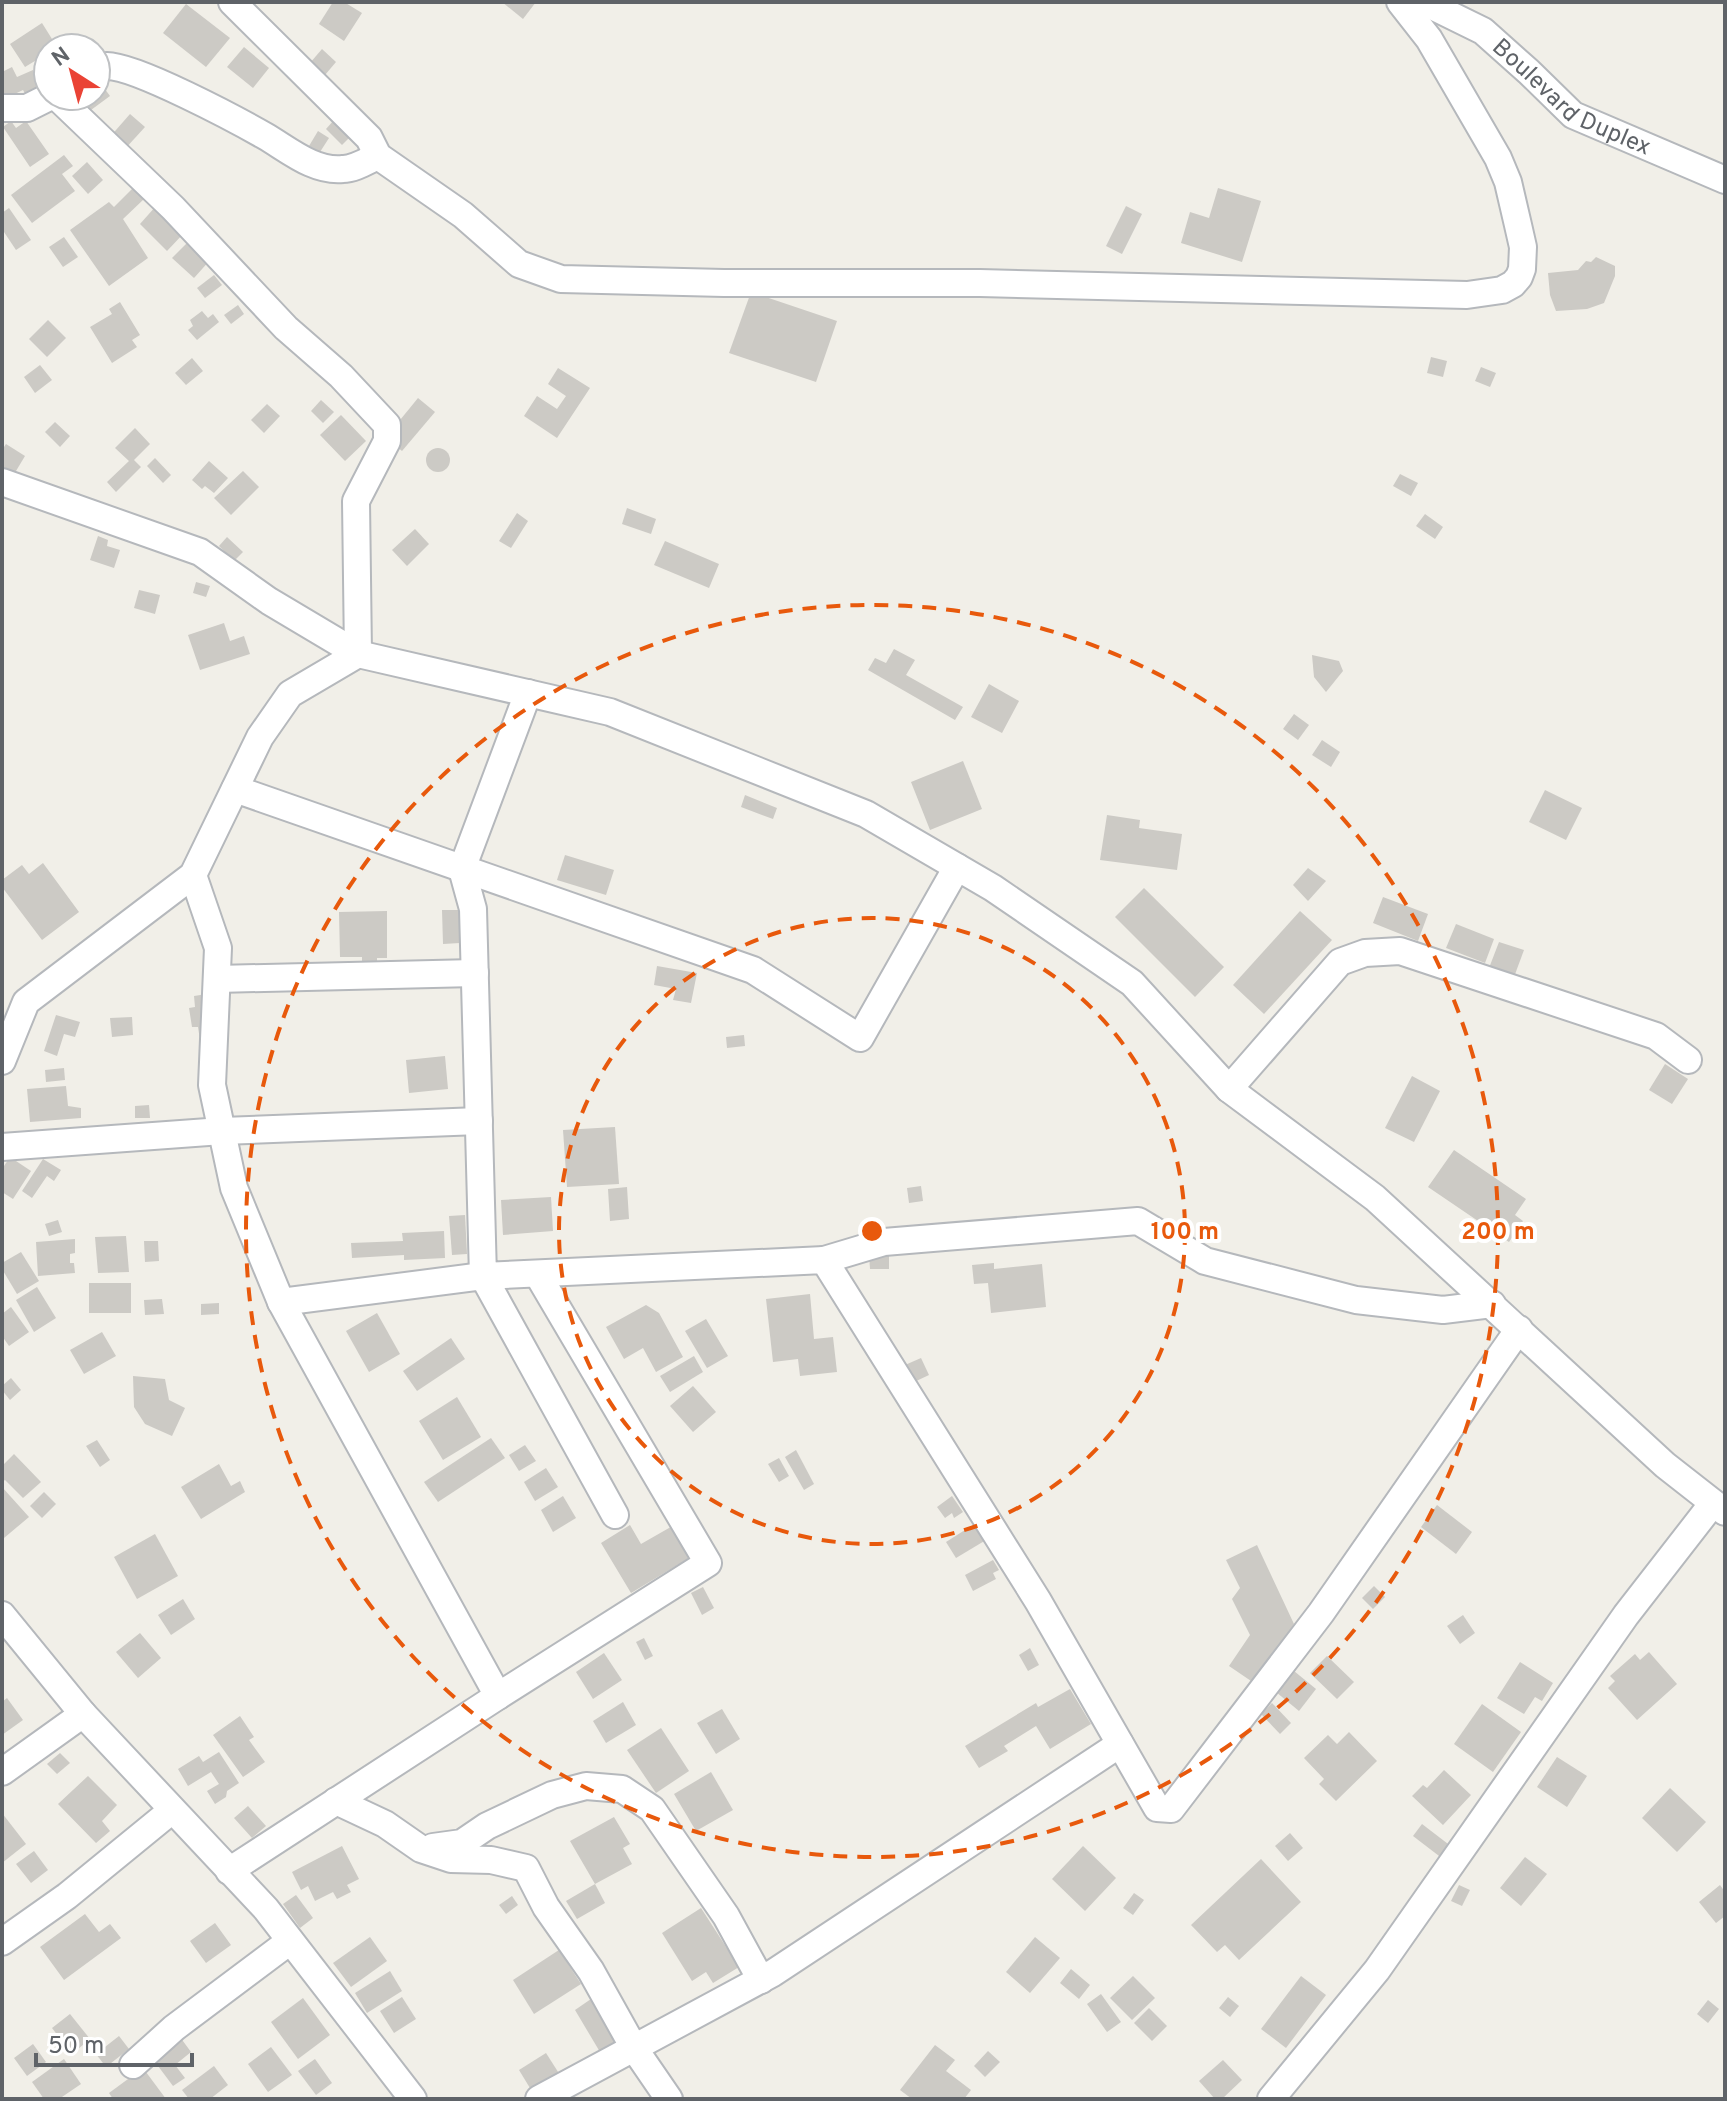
<svg xmlns="http://www.w3.org/2000/svg" width="1727" height="2101" font-family="Overpass,sans-serif">
  <rect width="100%" height="100%" fill="#f1efe8"/>
  <g fill="#cccac5">
    <polygon points="333,2 344,2 362,13 344,41 319,24"/>
    <polygon points="502,2 536,2 523,19"/>
    <polygon points="186,4 230,38 206,67 163,33"/>
    <polygon points="42,23 57,47 48,48 48,53 25,67 10,44"/>
    <polygon points="244,47 269,68 253,88 227,67"/>
    <polygon points="322,49 336,62 325,75 310,63"/>
    <polygon points="12,67 17,77 33,70 43,89 27,97 23,90 2,100 2,72"/>
    <polygon points="99,81 110,96 91,110 81,96 96,96 96,83"/>
    <polygon points="130,114 145,127 124,150 109,138"/>
    <polygon points="334,120 350,137 342,145 326,129"/>
    <polygon points="11,121 16,128 26,121 49,154 30,167 3,127"/>
    <polygon points="318,131 329,138 320,152 309,146"/>
    <polygon points="64,155 73,166 62,174 75,191 32,223 11,195"/>
    <polygon points="87,162 103,180 88,194 72,176"/>
    <polygon points="133,188 144,199 123,219 148,258 109,286 70,230 109,202 114,207"/>
    <polygon points="1218,188 1261,201 1242,262 1181,243 1190,212 1209,218"/>
    <polygon points="156,206 184,233 167,251 140,224"/>
    <polygon points="1126,206 1142,214 1122,254 1106,246"/>
    <polygon points="9,208 31,240 16,250 2,229 2,213"/>
    <polygon points="64,237 78,257 63,267 49,247"/>
    <polygon points="190,240 211,259 194,278 172,258"/>
    <polygon points="1596,257 1615,266 1615,276 1604,303 1587,309 1556,311 1550,295 1548,273 1578,270 1586,261 1591,262"/>
    <polygon points="214,275 222,285 205,298 197,288"/>
    <polygon points="751,292 837,321 816,382 729,353"/>
    <polygon points="120,302 140,335 132,340 137,347 112,363 90,327 112,314 109,309"/>
    <polygon points="238,305 244,314 231,324 224,315"/>
    <polygon points="202,311 208,318 213,314 219,322 197,340 188,330 193,326 190,320"/>
    <polygon points="48,320 66,338 47,357 29,339"/>
    <polygon points="1431,357 1447,361 1443,377 1427,373"/>
    <polygon points="192,358 203,371 186,385 175,373"/>
    <polygon points="40,365 52,380 35,393 24,377"/>
    <polygon points="1481,367 1496,373 1490,387 1475,381"/>
    <polygon points="558,368 590,388 557,438 524,416 537,396 557,409 566,396 548,384"/>
    <polygon points="418,398 435,412 402,451 396,446 396,425"/>
    <polygon points="321,400 334,412 323,423 311,411"/>
    <polygon points="267,404 280,416 264,433 251,420"/>
    <polygon points="341,415 366,441 345,461 320,435"/>
    <polygon points="55,422 70,436 60,447 45,432"/>
    <polygon points="135,428 150,444 134,460 141,467 116,492 107,482 129,461 115,448"/>
    <polygon points="6,444 25,456 13,476 2,469 2,450"/>
    <circle cx="438" cy="460" r="12"/>
    <polygon points="155,458 171,475 163,483 147,466"/>
    <polygon points="209,461 228,478 214,493 205,486 202,489 192,480"/>
    <polygon points="243,471 259,487 231,515 214,498"/>
    <polygon points="1400,474 1418,483 1411,496 1393,486"/>
    <polygon points="627,508 656,519 651,534 622,524"/>
    <polygon points="517,513 528,521 511,548 499,541"/>
    <polygon points="1425,514 1443,527 1435,539 1416,526"/>
    <polygon points="415,529 429,544 407,566 392,550"/>
    <polygon points="98,536 108,540 107,546 120,550 114,568 90,560"/>
    <polygon points="227,537 243,552 234,561 219,546"/>
    <polygon points="665,541 719,564 709,588 654,565"/>
    <polygon points="196,582 210,586 206,597 193,593"/>
    <polygon points="139,590 160,595 155,614 134,608"/>
    <polygon points="224,623 230,641 244,636 250,654 200,670 188,635"/>
    <polygon points="894,649 915,660 906,675 963,707 955,720 868,670 875,658 886,663"/>
    <polygon points="1312,655 1339,661 1343,671 1326,692 1314,677"/>
    <polygon points="989,684 1019,701 1002,733 971,717"/>
    <polygon points="1294,714 1309,725 1298,740 1283,729"/>
    <polygon points="1322,740 1340,752 1331,767 1312,755"/>
    <polygon points="963,761 982,809 930,830 911,782"/>
    <polygon points="1545,790 1582,808 1566,840 1529,822"/>
    <polygon points="745,795 777,808 773,819 741,807"/>
    <polygon points="1107,815 1140,820 1139,828 1182,834 1177,870 1100,860"/>
    <polygon points="565,855 614,870 606,895 557,880"/>
    <polygon points="43,863 79,912 42,940 2,887 2,880 22,865 29,874"/>
    <polygon points="1308,868 1326,881 1308,901 1293,885"/>
    <polygon points="1144,888 1224,967 1195,997 1115,917"/>
    <polygon points="1383,897 1428,914 1418,941 1373,923"/>
    <polygon points="442,910 459,910 460,943 443,944"/>
    <polygon points="387,911 387,958 377,958 377,970 362,970 362,957 340,957 339,912"/>
    <polygon points="1300,911 1332,940 1264,1014 1233,985"/>
    <polygon points="1456,924 1494,939 1485,963 1446,948"/>
    <polygon points="1499,942 1524,950 1514,977 1489,968"/>
    <polygon points="657,966 697,973 691,1003 673,1000 676,989 654,985"/>
    <polygon points="207,994 208,1003 201,1004 207,1039 200,1040 198,1027 192,1027 189,1008 195,1007 194,996"/>
    <polygon points="56,1015 80,1022 75,1037 64,1034 57,1056 44,1051"/>
    <polygon points="132,1017 133,1035 112,1037 110,1018"/>
    <polygon points="744,1035 745,1046 727,1048 726,1037"/>
    <polygon points="445,1056 448,1089 409,1093 406,1060"/>
    <polygon points="1665,1064 1688,1079 1672,1104 1649,1090"/>
    <polygon points="64,1068 65,1080 46,1082 45,1070"/>
    <polygon points="1412,1076 1440,1091 1414,1142 1385,1128"/>
    <polygon points="66,1086 68,1106 81,1108 81,1118 30,1122 27,1089"/>
    <polygon points="149,1105 150,1118 135,1118 135,1106"/>
    <polygon points="615,1127 619,1184 567,1187 563,1130"/>
    <polygon points="1454,1150 1526,1199 1515,1215 1523,1221 1509,1242 1428,1187"/>
    <polygon points="10,1157 31,1171 13,1199 2,1192 2,1169"/>
    <polygon points="43,1159 61,1170 54,1181 47,1176 32,1198 22,1191"/>
    <polygon points="921,1186 923,1201 909,1203 907,1188"/>
    <polygon points="627,1187 629,1219 610,1221 608,1189"/>
    <polygon points="551,1197 553,1231 503,1235 501,1200"/>
    <polygon points="465,1215 467,1254 452,1255 449,1216"/>
    <polygon points="58,1220 62,1232 49,1236 45,1224"/>
    <polygon points="444,1231 445,1258 404,1260 404,1255 352,1258 351,1243 403,1241 402,1233"/>
    <polygon points="126,1236 129,1272 98,1273 95,1237"/>
    <polygon points="75,1239 75,1253 70,1254 70,1263 74,1263 75,1273 38,1276 36,1242"/>
    <polygon points="144,1241 158,1241 159,1261 145,1262"/>
    <polygon points="21,1252 39,1281 17,1294 2,1269 2,1263"/>
    <polygon points="869,1255 889,1255 889,1269 870,1269"/>
    <polygon points="994,1263 994,1269 1042,1264 1046,1307 991,1313 988,1283 974,1284 972,1265"/>
    <rect x="89" y="1283" width="42" height="30"/>
    <polygon points="37,1287 56,1318 34,1332 16,1300"/>
    <polygon points="810,1294 814,1339 833,1337 837,1372 800,1376 798,1359 773,1362 766,1299"/>
    <polygon points="162,1299 164,1314 145,1315 144,1300"/>
    <polygon points="219,1303 219,1314 201,1315 201,1304"/>
    <polygon points="646,1305 659,1313 683,1357 656,1372 643,1348 624,1359 606,1327"/>
    <polygon points="11,1307 29,1332 9,1346 2,1336 2,1314"/>
    <polygon points="377,1313 400,1354 369,1372 346,1331"/>
    <polygon points="706,1319 728,1356 707,1368 685,1331"/>
    <polygon points="102,1332 116,1356 84,1374 70,1350"/>
    <polygon points="451,1338 465,1359 417,1391 403,1371"/>
    <polygon points="694,1356 703,1372 670,1392 660,1376"/>
    <polygon points="921,1358 929,1375 912,1383 905,1365"/>
    <polygon points="133,1376 165,1379 169,1400 185,1408 172,1436 145,1424 134,1407"/>
    <polygon points="11,1378 21,1390 10,1400 2,1390 2,1386"/>
    <polygon points="693,1386 716,1412 693,1432 670,1406"/>
    <polygon points="457,1397 481,1437 443,1460 419,1421"/>
    <polygon points="491,1438 505,1458 438,1502 424,1482"/>
    <polygon points="97,1440 110,1460 100,1467 86,1446"/>
    <polygon points="525,1445 536,1461 519,1471 509,1455"/>
    <polygon points="796,1450 814,1484 804,1490 785,1457"/>
    <polygon points="14,1454 41,1482 23,1498 5,1480 2,1482 2,1466"/>
    <polygon points="779,1458 789,1476 779,1482 768,1464"/>
    <polygon points="219,1464 231,1486 240,1481 245,1492 201,1519 181,1487"/>
    <polygon points="546,1468 558,1487 535,1501 524,1482"/>
    <polygon points="2,1487 29,1517 4,1538 2,1536"/>
    <polygon points="44,1492 56,1504 42,1518 30,1506"/>
    <polygon points="563,1496 576,1518 553,1532 541,1510"/>
    <polygon points="952,1496 963,1512 954,1518 952,1513 945,1518 937,1507"/>
    <polygon points="1437,1505 1472,1532 1456,1554 1421,1527"/>
    <polygon points="976,1523 986,1540 956,1558 946,1542"/>
    <polygon points="676,1524 694,1555 631,1593 601,1543 630,1525 641,1544"/>
    <polygon points="155,1534 178,1576 137,1599 114,1557"/>
    <polygon points="1257,1545 1294,1624 1254,1683 1229,1666 1250,1635 1232,1599 1240,1588 1226,1560"/>
    <polygon points="993,1560 999,1570 993,1573 996,1579 973,1591 965,1575"/>
    <polygon points="1374,1586 1385,1597 1373,1609 1362,1598"/>
    <polygon points="703,1587 714,1608 702,1615 691,1593"/>
    <polygon points="183,1599 195,1619 171,1635 158,1615"/>
    <polygon points="1463,1615 1475,1633 1460,1644 1447,1626"/>
    <polygon points="140,1633 161,1658 138,1678 116,1652"/>
    <polygon points="644,1638 653,1656 645,1660 636,1642"/>
    <polygon points="1030,1648 1039,1665 1028,1671 1019,1655"/>
    <polygon points="1649,1652 1677,1684 1637,1720 1608,1688 1615,1681 1610,1676 1635,1654 1640,1660"/>
    <polygon points="604,1653 622,1680 593,1699 576,1672"/>
    <polygon points="1327,1656 1354,1682 1337,1699 1310,1673"/>
    <polygon points="1520,1662 1553,1683 1542,1701 1535,1697 1524,1714 1497,1698"/>
    <polygon points="1294,1671 1316,1689 1299,1711 1276,1692"/>
    <polygon points="1070,1689 1091,1724 1050,1749 1036,1726 1004,1746 1008,1751 979,1768 965,1746 1036,1703 1038,1707"/>
    <polygon points="7,1698 23,1720 2,1735 2,1702"/>
    <polygon points="623,1702 636,1725 606,1743 593,1721"/>
    <polygon points="1272,1703 1291,1723 1280,1734 1261,1714"/>
    <polygon points="1482,1704 1521,1732 1493,1772 1454,1744"/>
    <polygon points="722,1709 740,1739 716,1754 697,1723"/>
    <polygon points="240,1716 254,1737 249,1740 265,1762 243,1777 213,1735"/>
    <polygon points="661,1728 689,1771 656,1793 627,1750"/>
    <polygon points="1349,1732 1377,1761 1336,1801 1319,1784 1324,1779 1304,1758 1328,1735 1337,1744"/>
    <polygon points="219,1752 239,1783 227,1791 226,1797 215,1804 207,1791 219,1784 211,1772 188,1786 178,1769 199,1756 203,1762"/>
    <polygon points="60,1753 70,1763 57,1774 47,1764"/>
    <polygon points="1557,1757 1587,1776 1567,1807 1537,1787"/>
    <polygon points="1444,1770 1471,1795 1443,1825 1412,1796 1423,1785 1427,1788"/>
    <polygon points="711,1772 733,1810 696,1831 674,1794"/>
    <polygon points="88,1776 117,1805 102,1821 110,1831 96,1843 58,1804"/>
    <polygon points="1670,1788 1706,1822 1677,1852 1642,1818"/>
    <polygon points="248,1806 266,1826 252,1838 234,1818"/>
    <polygon points="2,1813 26,1844 2,1863"/>
    <polygon points="614,1817 630,1844 623,1848 632,1864 595,1884 570,1841"/>
    <polygon points="1422,1824 1452,1847 1443,1859 1413,1836"/>
    <polygon points="1290,1833 1303,1848 1288,1861 1275,1846"/>
    <polygon points="342,1846 359,1879 347,1885 351,1892 337,1899 333,1892 315,1901 308,1886 301,1890 292,1872"/>
    <polygon points="1083,1846 1116,1878 1085,1911 1052,1879"/>
    <polygon points="34,1851 48,1870 31,1883 16,1864"/>
    <polygon points="1525,1857 1547,1874 1521,1906 1500,1888"/>
    <polygon points="1261,1859 1301,1902 1239,1960 1225,1945 1217,1952 1191,1925"/>
    <polygon points="595,1884 605,1903 577,1919 566,1901"/>
    <polygon points="1459,1885 1470,1890 1462,1906 1451,1901"/>
    <polygon points="1720,1885 1725,1892 1725,1916 1716,1923 1699,1902"/>
    <polygon points="1134,1893 1144,1900 1133,1915 1123,1908"/>
    <polygon points="296,1895 313,1918 300,1928 283,1904"/>
    <polygon points="512,1896 518,1905 506,1914 499,1905"/>
    <polygon points="701,1908 739,1967 713,1983 706,1972 692,1981 662,1933"/>
    <polygon points="85,1914 99,1932 110,1924 121,1938 64,1980 40,1947"/>
    <polygon points="215,1923 231,1945 206,1963 190,1941"/>
    <polygon points="370,1937 387,1961 351,1987 333,1963"/>
    <polygon points="1035,1937 1060,1958 1030,1993 1006,1972"/>
    <polygon points="559,1950 581,1984 534,2014 513,1980"/>
    <polygon points="1071,1969 1090,1985 1079,1999 1060,1983"/>
    <polygon points="390,1971 402,1991 367,2013 355,1993"/>
    <polygon points="1133,1976 1155,1998 1132,2020 1110,1998"/>
    <polygon points="1301,1976 1326,1995 1286,2048 1261,2029"/>
    <polygon points="1101,1994 1121,2022 1107,2032 1087,2004"/>
    <polygon points="402,1997 416,2019 394,2033 380,2011"/>
    <polygon points="1228,1997 1239,2006 1230,2017 1219,2008"/>
    <polygon points="303,1998 330,2035 298,2059 271,2022"/>
    <polygon points="591,1999 617,2041 600,2052 575,2010"/>
    <polygon points="1708,2000 1719,2009 1708,2023 1697,2014"/>
    <polygon points="1149,2008 1167,2026 1152,2041 1134,2023"/>
    <polygon points="70,2014 90,2039 72,2054 52,2028"/>
    <polygon points="119,2036 129,2049 106,2067 96,2054"/>
    <polygon points="180,2037 191,2052 175,2065 185,2078 173,2086 152,2058"/>
    <polygon points="33,2044 46,2062 27,2076 14,2058"/>
    <polygon points="935,2045 955,2060 946,2071 971,2090 964,2099 912,2099 900,2090"/>
    <polygon points="271,2047 292,2075 268,2092 248,2064"/>
    <polygon points="988,2051 1000,2062 985,2077 974,2066"/>
    <polygon points="546,2053 560,2075 533,2093 519,2070"/>
    <polygon points="64,2059 81,2084 59,2099 44,2099 32,2082"/>
    <polygon points="315,2059 332,2083 316,2095 298,2071"/>
    <polygon points="1223,2060 1242,2080 1222,2099 1215,2099 1199,2081"/>
    <polygon points="214,2066 228,2085 210,2099 189,2099 182,2090"/>
    <polygon points="143,2068 166,2099 113,2099 109,2093"/>
  </g>
  <g fill="none" stroke-linecap="round" stroke-linejoin="round">
    <defs>
      <g id="minor">
        <polyline points="232,2 369,138 378,156 463,215 519,264 561,279 724,283 980,283 1467,295 1502,290 1513,284 1519,277 1522,269 1523,247 1518,225 1508,182 1498,158 1429,39 1400,2"/>
        <path id="s1" d="M1424,2L1483,31L1529,72L1573,115L1725,180"/>
        <path d="M96,69C101,67 102,66 107,66C136,66 237,120 265,136C289,150 314,172 343,169C354,169 367,161 378,156"/>
        <polyline points="2,108 27,108 51,96"/>
        <polyline points="2,482 200,552 269,601 358,654 610,712 866,814 993,888 1132,983 1229,1089 1375,1198 1665,1465 1725,1512"/>
        <polyline points="528,693 462,869 473,909 483,1276 824,1260 1038,1601 1157,1808 1171,1809 1321,1613 1519,1329"/>
        <polyline points="235,789 753,970 860,1038 957,867"/>
        <polyline points="193,875 218,948 212,1085 234,1188 281,1302 498,1696 229,1871"/>
        <polyline points="217,979 475,973"/>
        <polyline points="2,1061 26,1002 193,875 260,737 290,694 358,654 356,501 387,441 387,425 341,376 286,328 173,208 56,96"/>
        <polyline points="1229,1089 1340,962 1365,953 1400,951 1656,1036 1688,1060"/>
        <polyline points="2,1147 222,1131 479,1121"/>
        <polyline points="824,1260 884,1242 1138,1221 1205,1261 1356,1300 1443,1310 1492,1304"/>
        <polyline points="281,1302 483,1276 615,1515"/>
        <polyline points="2,1615 83,1714"/>
        <polyline points="498,1696 708,1563 538,1275"/>
        <polyline points="2,1772 83,1714 266,1909 413,2099"/>
        <polyline points="336,1801 385,1824 421,1849 451,1859 491,1860 526,1868 546,1907 591,1971 634,2048 669,2099"/>
        <polyline points="433,1847 462,1843 487,1826 552,1795 586,1786 622,1789 652,1809 726,1916 761,1980"/>
        <polyline points="2,1942 67,1896 171,1811"/>
        <polyline points="133,2065 174,2028 290,1941"/>
        <polyline points="539,2099 773,1973 1120,1744"/>
        <polyline points="1271,2099 1377,1970 1626,1615 1713,1503"/>
      </g>
    </defs>
    <use href="#minor" stroke="#b5b8bc" stroke-width="30"/>
    <use href="#minor" stroke="#fff" stroke-width="26"/>
  </g>
  <g fill="none" stroke="#e8590c" stroke-width="4" stroke-dasharray="14 10">
    <circle cx="872" cy="1231" r="313"/>
    <circle cx="872" cy="1231" r="626"/>
  </g>
  <g text-anchor="middle" stroke-width="8" stroke-linejoin="round" paint-order="stroke">
    <g font-size="24" fill="#5f6368" stroke="#fff">
      <text dy="8" stroke="none"><textPath href="#s1" startOffset="178">Boulevard Duplex</textPath></text>
    </g>
  </g>
  <circle cx="872" cy="1231" r="12" fill="#e8590c" stroke="#fff" stroke-width="4"/>
  <g font-size="24" text-anchor="middle" font-weight="bold" fill="#e8590c" stroke="#fff" stroke-width="8" stroke-linejoin="round" paint-order="stroke">
    <text x="1185" y="1239">100 m</text>
    <text x="1498" y="1239">200 m</text>
  </g>
  <rect width="1727" height="2101" fill="none" stroke="#5f6368" stroke-width="8"/>
  <g transform="translate(72 72) rotate(324)"><circle r="38" fill="#ffffff" stroke="#bfc1c3" stroke-width="2"/>
  <path d="M0-6L14 30L0 20L-14 30Z" fill="#ea4335"/>
  <text y="-12" font-size="22" font-weight="bold" text-anchor="middle" fill="#5f6368">N</text>
  </g>
  <path d="M36 2053v12h156v-12" fill="none" stroke="#5f6368" stroke-width="4"/>
  <text x="48" y="2053" font-size="24" fill="#5f6368" stroke="#ffffff" stroke-width="6" paint-order="stroke">50 m</text>
</svg>
